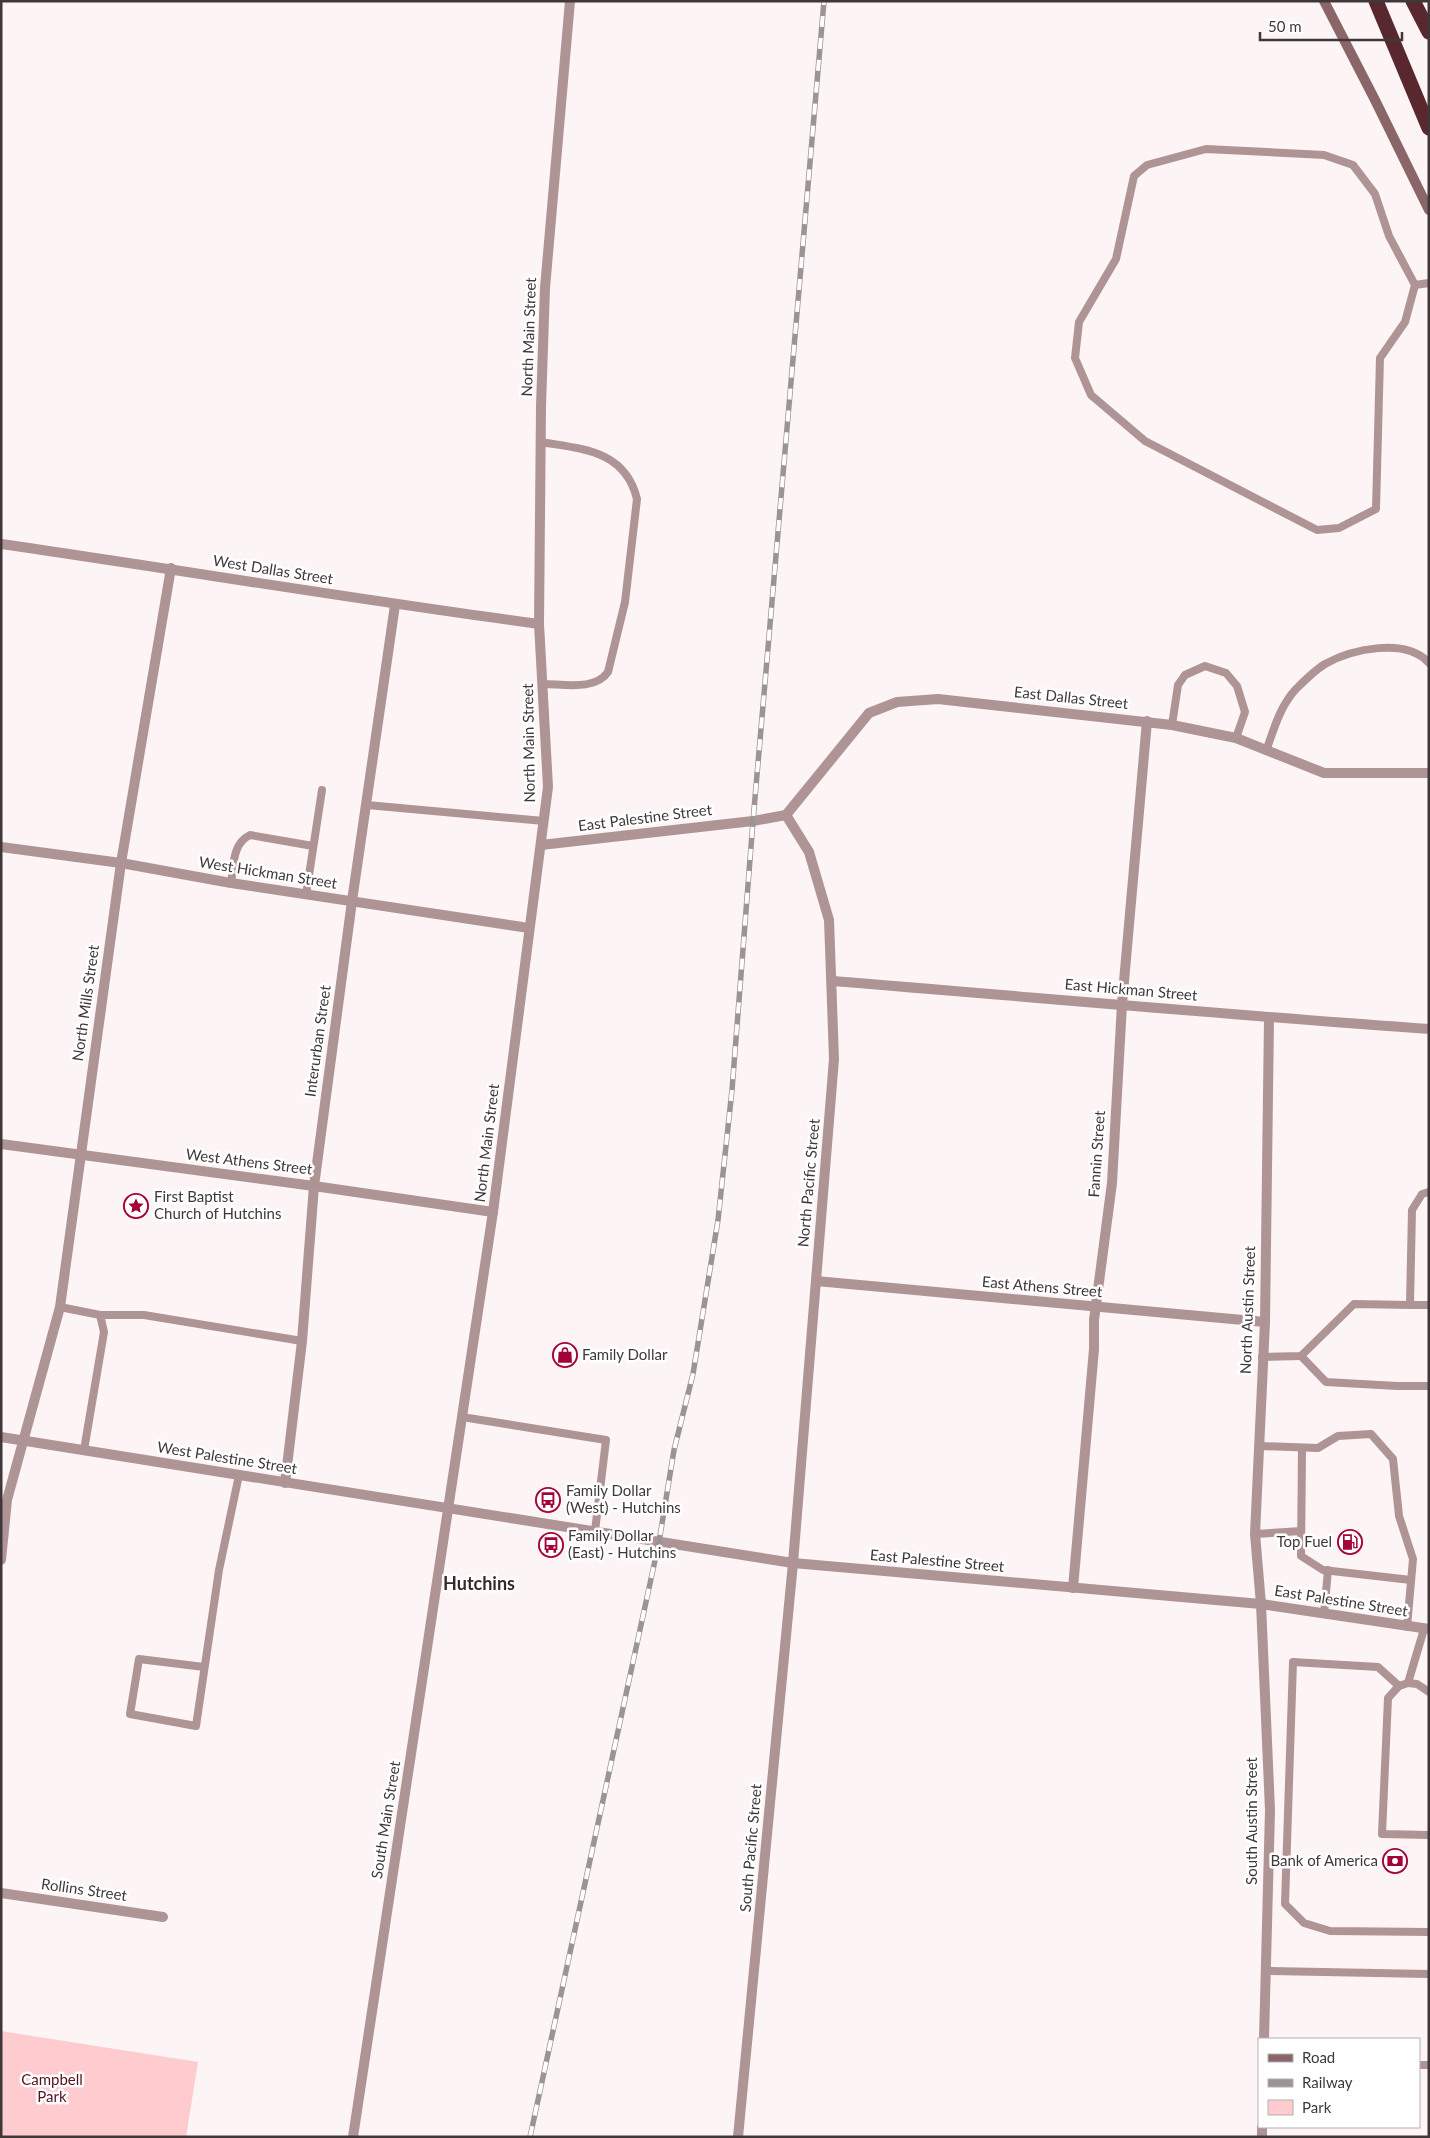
<svg xmlns="http://www.w3.org/2000/svg" width="1430" height="2138" font-family="Lato,sans-serif">
  <rect width="100%" height="100%" fill="#fdf4f5"/>
  <polygon fill="#fecccf" points="1,2031 198,2062 186,2137 1,2137"/>
  <g fill="none" stroke-linecap="round" stroke-linejoin="round">
    <g stroke="#af9496" stroke-width="8">
      <polyline points="1415,285 1405,322 1380,358 1376,509 1339,528 1317,530 1145,441 1091,395 1075,358 1079,322 1116,259 1134,176 1147,165 1206,149 1324,155 1353,165 1375,194 1389,236 1415,285 1429,283"/>
      <path d="M541,442C582,449 625,450 637,499L625,602L608,672C595,691 564,684 542,684"/>
      <polyline points="1172,725 1178,685 1185,675 1205,666 1226,673 1237,686 1245,712 1236,738"/>
      <path d="M1266,751C1274,729 1280,706 1296,689C1304,681 1315,670 1325,664C1352,649 1406,637 1429,663"/>
      <polyline points="367,805 544,821"/>
      <path d="M231,883C234,865 232,844 250,835L313,846"/>
      <polyline points="306,895 322,790"/>
      <polyline points="1410,1305 1429,1305"/>
      <polyline points="60,1307 100,1315 104,1332 84,1450"/>
      <polyline points="100,1315 144,1315 302,1341"/>
      <polyline points="1301,1356 1326,1382 1397,1386 1429,1386"/>
      <polyline points="1262,1357 1301,1356 1354,1304 1410,1305 1412,1210 1422,1194 1429,1192"/>
      <polyline points="462,1417 606,1440 595,1531"/>
      <polyline points="1260,1446 1318,1448 1338,1436 1371,1434 1393,1459 1399,1516 1413,1559 1407,1627"/>
      <polyline points="1302,1448 1301,1556 1323,1570 1411,1580"/>
      <polyline points="1255,1534 1301,1531"/>
      <polyline points="1324,1614 1328,1570"/>
      <polyline points="1424,1629 1408,1683 1399,1686 1388,1698 1382,1834 1429,1835"/>
      <polyline points="204,1667 139,1659 130,1714 196,1726 219,1570 239,1475"/>
      <polyline points="1408,1683 1417,1684 1429,1692"/>
      <polyline points="1399,1686 1378,1667 1293,1662 1285,1904 1304,1923 1330,1931 1429,1932"/>
      <polyline points="1266,1971 1429,1974"/>
      <polyline points="1419,2065 1429,2065"/>
    </g>
    <g stroke="#af9496" stroke-width="10">
      <path d="M1,544C181,570 359,600 539,624"/>
      <polyline points="541,845 753,821 786,815 869,713 897,702 938,699 1172,725 1236,738 1324,773 1429,773"/>
      <polyline points="1,847 121,863 231,883 529,928"/>
      <path d="M832,981C1031,997 1230,1015 1429,1029"/>
      <polyline points="1,1144 314,1186 493,1212"/>
      <polyline points="816,1281 1265,1322"/>
      <polyline points="285,1483 302,1341 314,1186 352,901 395,605"/>
      <polyline points="1,1560 7,1500 60,1307 121,863 171,568"/>
      <polyline points="1073,1588 1094,1349 1094,1320 1112,1183 1122,1004 1147,721"/>
      <polyline points="1,1893 163,1917"/>
      <polyline points="1264,2039 1270,1810 1261,1604 1255,1534 1265,1322 1269,1018"/>
      <polyline points="738,2137 793,1563 834,1059 829,920 809,852 786,815"/>
      <polyline points="1262,2137 1262,2127"/>
    </g>
    <g stroke="#af9496" stroke-width="10">
      <polyline points="1,1437 793,1563 1261,1604 1429,1629"/>
      <polyline points="353,2137 493,1212 548,787 539,624 541,406 545,288 570,1"/>
    </g>
    <polyline stroke="#8b6668" stroke-width="10" points="1324,1 1375,100 1429,210"/>
    <g stroke="#59282e" stroke-width="15">
      <polyline points="1376,1 1429,128"/>
      <polyline points="1413,1 1429,32"/>
    </g>
    <defs>
      <polyline id="rail" points="530,2137 659,1542 674,1450 693,1374 718,1220 732,1090 753,821 824,1"/>
    </defs>
    <use href="#rail" stroke="#9c9494" stroke-width="5.5"/>
    <use href="#rail" stroke="#fff" stroke-width="4" stroke-dasharray="11" stroke-linecap="butt"/>
  </g>
  <defs>
    <symbol id="sight-ring" viewBox="-11 -11 22 22"><circle r="9.5" fill="#fff" stroke="#a20437" stroke-width="1.5"/><path d="M0-6L1.8-2.2L6-1.7L2.9 1.2L3.7 5.4L0 3.3L-3.7 5.4L-2.9 1.2L-6-1.7L-1.8-2.2Z" fill="#a20437"/></symbol>
    <symbol id="shop-ring" viewBox="-11 -11 22 22"><circle r="9.5" fill="#fff" stroke="#a20437" stroke-width="1.5"/><path d="M-5-2.5h2.3a2.7 3.5 0 0 1 5.4 0H5L5.5 6h-11ZM-1.5-2.5h3a1.5 2.3 0 0 0-3 0Z" fill="#a20437"/></symbol>
    <symbol id="bus-ring" viewBox="-11 -11 22 22"><circle r="9.5" fill="#fff" stroke="#a20437" stroke-width="1.5"/><path d="M-5-6H5V4H4V6H2V4H-2V6H-4V4H-5ZM-3.5-4V0h7V-4ZM-3.5 1.2v1.5H-2V1.2ZM2 1.2v1.5H3.5V1.2Z" fill="#a20437"/></symbol>
    <symbol id="fuel-ring" viewBox="-11 -11 22 22"><circle r="9.5" fill="#fff" stroke="#a20437" stroke-width="1.5"/><path d="M-5.5-6h7V0h2V4h1.3V-2.5L3-4.5l.8-.8L6-3V5H2.5V1h-1V6h-7ZM-4.2-4.7v3.2H.2V-4.7Z" fill="#a20437"/></symbol>
    <symbol id="bank-ring" viewBox="-11 -11 22 22"><circle r="9.5" fill="#fff" stroke="#a20437" stroke-width="1.5"/><path d="M-6-4H6V4H-6ZM0-2.3a2.3 2.3 0 1 0 0 4.6a2.3 2.3 0 1 0 0-4.6Z" fill="#a20437"/></symbol>
  </defs>
  <g fill-rule="evenodd">
    <use href="#sight-ring" x="122" y="1192" width="28" height="28"/>
    <use href="#shop-ring" x="551" y="1341" width="28" height="28"/>
    <use href="#bus-ring" x="534" y="1486" width="28" height="28"/>
    <use href="#fuel-ring" x="1336" y="1528" width="28" height="28"/>
    <use href="#bus-ring" x="537" y="1531" width="28" height="28"/>
    <use href="#bank-ring" x="1381" y="1847" width="28" height="28"/>
  </g>
  <g text-anchor="middle" stroke-width="5" stroke-linejoin="round" paint-order="stroke">
    <g font-size="15" fill="#403838" stroke="#fff">
      <text transform="translate(529 337) rotate(-88)" y="5">North Main Street</text>
      <text transform="translate(273 570) rotate(9)" y="5">West Dallas Street</text>
      <text transform="translate(1071 698) rotate(6)" y="5">East Dallas Street</text>
      <text transform="translate(529 743) rotate(-91)" y="5">North Main Street</text>
      <text transform="translate(645 818) rotate(-7)" y="5">East Palestine Street</text>
      <text transform="translate(268 873) rotate(9)" y="5">West Hickman Street</text>
      <text transform="translate(1131 990) rotate(5)" y="5">East Hickman Street</text>
      <text transform="translate(86 1003) rotate(-82)" y="5">North Mills Street</text>
      <text transform="translate(318 1041) rotate(-82)" y="5">Interurban Street</text>
      <text transform="translate(487 1143) rotate(-83)" y="5">North Main Street</text>
      <text transform="translate(1097 1154) rotate(-86)" y="5">Fannin Street</text>
      <text transform="translate(249 1162) rotate(7)" y="5">West Athens Street</text>
      <text transform="translate(809 1183) rotate(-85)" y="5">North Pacific Street</text>
      <text transform="translate(1042 1287) rotate(5)" y="5">East Athens Street</text>
      <text transform="translate(1248 1310) rotate(-88)" y="5">North Austin Street</text>
      <text transform="translate(227 1458) rotate(9)" y="5">West Palestine Street</text>
      <text transform="translate(937 1561) rotate(5)" y="5">East Palestine Street</text>
      <text transform="translate(1341 1601) rotate(9)" y="5">East Palestine Street</text>
      <text transform="translate(386 1820) rotate(-81)" y="5">South Main Street</text>
      <text transform="translate(1252 1821) rotate(-90)" y="5">South Austin Street</text>
      <text transform="translate(751 1848) rotate(-85)" y="5">South Pacific Street</text>
      <text transform="translate(84 1890) rotate(8)" y="5">Rollins Street</text>
    </g>
    <g font-size="15" fill="#403838" stroke="#fff" text-anchor="start">
      <text x="154" y="1202">First Baptist<tspan x="154" dy="17">Church of Hutchins</tspan></text>
      <text x="582" y="1360">Family Dollar</text>
      <text x="566" y="1496">Family Dollar<tspan x="566" dy="17">(West) - Hutchins</tspan></text>
      <text x="568" y="1541">Family Dollar<tspan x="568" dy="17">(East) - Hutchins</tspan></text>
      <text x="1332" y="1547" text-anchor="end">Top Fuel</text>
      <text x="1378" y="1866" text-anchor="end">Bank of America</text>
    </g>
    <g font-size="15" fill="#57111f" stroke="#fff">
      <text x="52" y="2085">Campbell<tspan x="52" dy="17">Park</tspan></text>
    </g>
    <g font-size="18" font-weight="bold" fill="#39292a" stroke="#fff">
      <text x="479" y="1590">Hutchins</text>
    </g>
  </g>
  <rect width="1430" height="2138" fill="none" stroke="#403838" stroke-width="5"/>
  <rect x="1258" y="2038" width="162" height="90" fill="#ffffff" stroke="#b3afaf"/>
  <rect x="1268" y="2054" width="25" height="8" fill="#8b6668" stroke="#b3afaf"/>
  <text x="1302" y="2063" font-size="15" fill="#403838">Road</text>
  <rect x="1268" y="2079" width="25" height="8" fill="#9c9494" stroke="#b3afaf"/>
  <text x="1302" y="2088" font-size="15" fill="#403838">Railway</text>
  <rect x="1268" y="2100" width="25" height="15" fill="#fecccf" stroke="#b3afaf"/>
  <text x="1302" y="2113" font-size="15" fill="#403838">Park</text>
  <path d="M1260 32v8h142v-8" fill="none" stroke="#403838" stroke-width="2.5"/>
  <text x="1268" y="32" font-size="15" fill="#403838" stroke="#ffffff" stroke-width="4" paint-order="stroke">50 m</text>
</svg>
